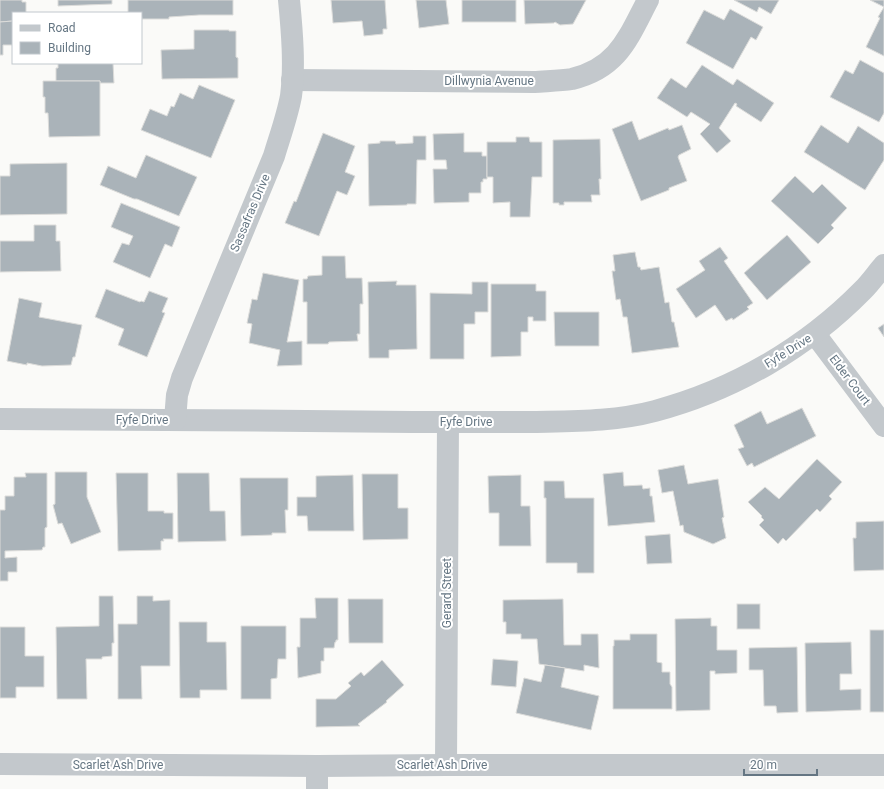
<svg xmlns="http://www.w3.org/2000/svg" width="884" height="789" font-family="Roboto,sans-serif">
  <rect width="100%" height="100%" fill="#fafaf8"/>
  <g fill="#aab3b9" stroke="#dcdcda">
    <polygon points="0,0 22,0 22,2 26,2 26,13 13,13 13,21 0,22"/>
    <polygon points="58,0 112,0 112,4 58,6"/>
    <polygon points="128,0 233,0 233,15 199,15 169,17 169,19 142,19 141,13 128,13"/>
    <polygon points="331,0 385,0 387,29 383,29 383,34 364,36 362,21 333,23"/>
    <polygon points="416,0 446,0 449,24 419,28"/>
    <rect x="462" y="0" width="54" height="22"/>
    <polygon points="524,0 586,0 573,24 560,25 555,22 554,23 525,24"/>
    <polygon points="734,0 779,0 771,14 759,7 757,12"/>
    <polygon points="870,0 884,0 884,56 866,47 880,18 878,17 884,7"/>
    <polygon points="730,9 763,27 756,40 751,37 733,69 686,43 704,10 724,20"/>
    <polygon points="13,21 13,45 3,45 3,55 0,55 0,22"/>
    <polygon points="194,30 229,30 229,31 236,31 236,57 238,58 238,78 162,79 161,50 194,49"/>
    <polygon points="860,60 884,73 884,113 879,122 830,97 845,70 853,74"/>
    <polygon points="58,63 113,63 114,83 100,83 100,81 56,81 56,68 58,68"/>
    <polygon points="702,65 733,85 737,79 774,103 761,122 736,106 737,104 735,103 719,128 731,141 717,153 700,134 710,124 691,112 687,117 657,98 671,78 686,88"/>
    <polygon points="43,81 100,81 100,136 49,137 48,113 45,113 45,97 43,97"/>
    <polygon points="199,85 235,100 211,158 141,130 150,109 167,116 171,106 174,107 180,93 193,99"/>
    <polygon points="632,121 639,140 668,128 669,130 682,125 691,149 679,155 678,157 687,181 669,188 669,190 641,201 612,129"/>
    <polygon points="821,125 848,143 858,126 884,143 884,160 865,190 804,152"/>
    <polygon points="323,133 355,146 345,172 355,176 347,195 337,191 319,236 285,223 294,201 296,202"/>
    <polygon points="464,133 464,152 482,152 482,156 487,156 487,179 483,179 483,182 481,182 481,193 469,193 469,202 434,203 433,169 447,169 446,160 434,160 433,134"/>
    <polygon points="413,136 426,136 426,160 417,160 416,204 407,204 407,205 369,206 368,144 380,143 380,141 395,141 396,144 413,143"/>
    <polygon points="516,137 529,137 530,142 542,142 542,177 532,177 530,217 510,217 510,202 493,203 493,177 487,177 487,142 516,142"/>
    <polygon points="600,139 601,179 599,179 600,195 591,195 592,202 564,202 564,205 559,205 559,203 553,203 553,140"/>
    <polygon points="146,155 197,177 179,216 137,199 134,199 100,185 108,166 136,178"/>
    <polygon points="67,163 67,214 0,215 0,176 10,176 10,164"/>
    <polygon points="795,176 813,193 822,184 847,208 831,225 834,228 818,244 771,201"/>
    <polygon points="121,203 180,227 172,247 165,244 150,278 113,262 122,243 129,245 133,236 111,227"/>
    <polygon points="34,225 56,225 56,241 60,241 61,271 0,272 0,241 34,241"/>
    <polygon points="787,235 811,262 767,300 744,273"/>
    <polygon points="720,247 728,258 724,261 753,303 747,307 749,309 733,320 732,318 726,321 715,305 696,318 676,289 705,270 699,261"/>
    <polygon points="635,252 638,267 640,267 641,270 659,267 665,303 669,302 672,322 674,322 679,347 632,353 627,317 623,317 620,299 616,300 612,271 615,271 613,255"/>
    <polygon points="322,256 345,256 346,278 362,278 363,304 360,304 360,334 357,334 358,341 329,342 328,344 307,344 307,302 303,302 303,279 307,279 308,276 322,275"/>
    <polygon points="263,273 299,280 287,342 302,341 302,365 277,366 280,350 249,343 252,324 247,323 252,299 257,300"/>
    <polygon points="397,281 396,285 416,285 417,349 389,350 389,358 369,358 368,282"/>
    <polygon points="472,282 488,282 488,312 475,312 475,324 464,324 464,359 430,359 430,293 472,294"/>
    <polygon points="491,284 536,284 536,291 546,291 546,321 533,321 533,317 528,317 528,332 521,332 521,356 491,357"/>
    <polygon points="106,289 140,302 141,301 144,302 149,291 168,298 162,312 165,313 147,357 118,345 124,329 95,317"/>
    <polygon points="19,298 42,303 39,317 82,325 75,357 73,357 71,365 42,366 27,363 27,365 7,361"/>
    <polygon points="554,312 599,312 599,346 555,346"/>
    <polygon points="884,324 884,337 878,328"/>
    <polygon points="802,408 816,436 754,467 752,463 747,466 738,449 744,447 734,425 761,411 767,424"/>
    <polygon points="817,459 842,482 829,496 832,499 820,512 817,509 786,541 783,538 778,544 759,525 764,520 761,517 762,516 748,502 765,487 779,499"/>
    <polygon points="684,465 688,484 718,479 724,517 722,518 726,538 713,544 684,532 683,525 680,526 673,491 662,493 658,470"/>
    <polygon points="55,472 87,472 87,497 101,532 71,544 62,523 58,524 53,505 55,504"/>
    <polygon points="623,472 624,486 642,485 643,489 650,488 650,496 652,496 655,522 608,526 603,474"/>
    <polygon points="25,473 47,473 47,527 45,528 45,547 43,547 42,550 5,551 5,558 17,557 17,572 8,572 8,581 0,581 0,510 5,510 5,496 14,496 14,477 26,477"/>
    <polygon points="116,473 148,473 148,511 164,511 164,513 173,513 173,539 163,539 164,541 161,541 161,550 118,551"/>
    <polygon points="177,473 209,473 210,511 225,511 226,541 178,542"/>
    <polygon points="362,474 398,474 398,508 408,508 408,539 363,540"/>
    <polygon points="353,475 354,531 308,531 307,516 297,516 297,497 316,497 316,476"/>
    <polygon points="521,475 521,506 530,506 531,546 499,546 499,513 489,513 488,476"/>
    <polygon points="240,478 288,478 288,510 285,510 286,533 272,533 272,535 241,536"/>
    <polygon points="544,481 564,481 565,498 594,498 594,573 577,573 577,563 546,563 546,498 544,498"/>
    <polygon points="884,521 884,570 854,571 853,538 856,538 856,522"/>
    <polygon points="670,534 672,563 647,564 645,536"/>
    <polygon points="99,596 113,596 114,643 112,643 112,656 102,657 102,659 86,659 87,699 57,699 56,627 99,626"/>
    <polygon points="137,596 153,596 153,601 170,600 170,666 141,666 142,699 118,699 118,624 137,624"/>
    <polygon points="315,598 338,598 338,640 336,640 336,642 335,642 334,648 324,648 324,661 321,661 321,673 298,678 297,647 300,647 300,618 316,618"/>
    <polygon points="348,599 383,599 383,643 349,643"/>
    <polygon points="563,599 564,645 581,645 581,634 598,634 599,668 584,665 584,671 539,664 537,639 521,639 521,634 506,634 506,622 503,622 503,600"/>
    <rect x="737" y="604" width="23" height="25"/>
    <polygon points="711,618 711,626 717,626 717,650 737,650 737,673 715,674 715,671 710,671 710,710 676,711 675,619"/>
    <polygon points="179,622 207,622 207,642 226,642 227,690 200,690 200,698 180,698"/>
    <polygon points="241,626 286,626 286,659 278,659 277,678 271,679 271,699 241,699"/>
    <polygon points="0,627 25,627 25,656 44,656 44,687 16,687 16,698 0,698"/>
    <rect x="870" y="630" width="14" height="82"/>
    <polygon points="630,634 657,634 657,662 662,663 662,672 670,672 670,684 672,687 672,709 613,709 613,646 614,646 614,640 630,640"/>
    <polygon points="851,642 852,674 840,674 840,690 861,689 861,710 806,712 805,643"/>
    <polygon points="797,647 798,712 777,713 776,706 764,706 763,670 749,670 749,648"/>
    <polygon points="493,659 518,661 516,687 491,685"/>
    <polygon points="382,660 404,685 386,701 387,702 358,724 360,726 316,727 316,699 336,699 351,686 348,683 361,672 364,676"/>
    <polygon points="545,665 565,668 561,687 599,696 591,730 516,713 524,678 541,682"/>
  </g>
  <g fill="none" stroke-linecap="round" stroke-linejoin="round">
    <g stroke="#c3c8cc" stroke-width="22">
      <path d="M292,80L534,82C546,81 560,81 572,79C618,68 628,38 648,0"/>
      <polyline points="815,334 884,426"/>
      <path d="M0,419C137,419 275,421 412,422C451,422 490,422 529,422C571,421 614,422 655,411C734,390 806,348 863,290C871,282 877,273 884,265"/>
      <path d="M175,420L177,395L182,378L274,156C280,136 287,117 291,96C295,66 292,31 289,0"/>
      <polyline points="0,764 317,766 446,765 884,765"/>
      <polyline points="446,765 448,422"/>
      <polyline points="317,766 317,789"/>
    </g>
  </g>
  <g text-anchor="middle" stroke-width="4" stroke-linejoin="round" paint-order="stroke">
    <g font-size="12" fill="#657683" stroke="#fff">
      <text x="489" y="85">Dillwynia Avenue</text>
      <text transform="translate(250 213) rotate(-67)" y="4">Sassafras Drive</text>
      <text transform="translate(788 351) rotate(-32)" y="4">Fyfe Drive</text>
      <text transform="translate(850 380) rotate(53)" y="4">Elder Court</text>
      <text x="142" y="424">Fyfe Drive</text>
      <text x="466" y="426">Fyfe Drive</text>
      <text transform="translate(447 593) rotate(-90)" y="4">Gerard Street</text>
      <text x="118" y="769">Scarlet Ash Drive</text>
      <text x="442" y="769">Scarlet Ash Drive</text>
    </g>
  </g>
  <rect x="12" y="12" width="130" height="52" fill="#ffffff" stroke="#c1c8cd"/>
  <rect x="20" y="25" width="20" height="6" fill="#c3c8cc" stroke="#c1c8cd"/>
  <text x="48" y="32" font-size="12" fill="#657683">Road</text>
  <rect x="20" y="42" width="20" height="12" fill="#aab3b9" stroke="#c1c8cd"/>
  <text x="48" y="52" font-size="12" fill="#657683">Building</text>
  <path d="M744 769v6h73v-6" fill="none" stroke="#657683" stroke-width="2"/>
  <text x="750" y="769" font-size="12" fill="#657683" stroke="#ffffff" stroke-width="3" paint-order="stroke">20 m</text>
</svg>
